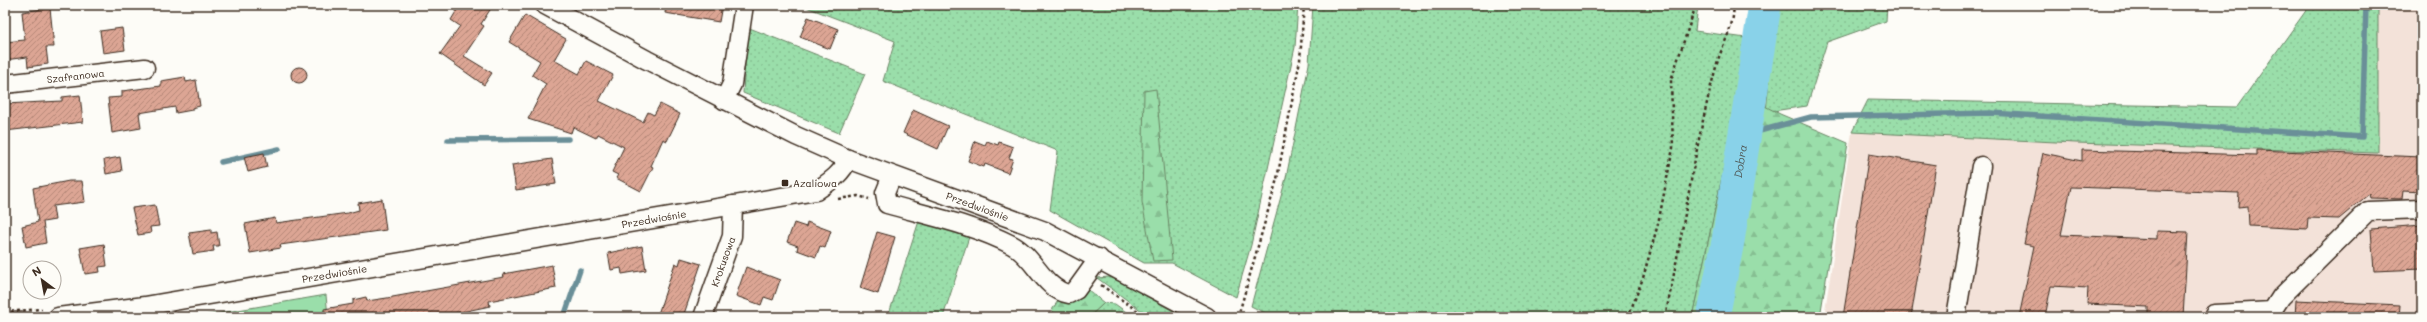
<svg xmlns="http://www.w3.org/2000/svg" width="2427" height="322" font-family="Mali,sans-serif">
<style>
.built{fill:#f3e2d9}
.grass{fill:url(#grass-dots);stroke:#6a8464}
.forest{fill:url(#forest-firs);stroke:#6a8464}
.pitch{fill:#9adeaa;stroke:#6a8464}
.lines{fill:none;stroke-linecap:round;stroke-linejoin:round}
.stream{stroke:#6a8f98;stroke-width:5.5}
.river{stroke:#89d2e9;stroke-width:33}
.building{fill:url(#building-hatch);stroke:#3b2a1e}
.minor-casing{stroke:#3b2a1e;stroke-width:21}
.path{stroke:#3b2a1e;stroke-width:2.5;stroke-dasharray:3 3;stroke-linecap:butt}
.minor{stroke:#fdfcf7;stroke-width:18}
.poi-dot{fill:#3b2a1e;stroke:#fdfcf7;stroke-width:1.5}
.labels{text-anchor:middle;stroke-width:4;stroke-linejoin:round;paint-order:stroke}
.street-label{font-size:10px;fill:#3b2a1e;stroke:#fdfcf7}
.poi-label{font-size:10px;fill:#3b2a1e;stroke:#fdfcf7;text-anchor:start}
.water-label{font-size:11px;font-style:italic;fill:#525c5b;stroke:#fdfcf7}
</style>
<defs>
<pattern id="grass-dots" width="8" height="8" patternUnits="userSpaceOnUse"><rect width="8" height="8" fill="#9adeaa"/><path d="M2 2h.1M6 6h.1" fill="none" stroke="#86bf92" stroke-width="1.8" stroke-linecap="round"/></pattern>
<pattern id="forest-firs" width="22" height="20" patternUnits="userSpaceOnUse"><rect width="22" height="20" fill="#9adeaa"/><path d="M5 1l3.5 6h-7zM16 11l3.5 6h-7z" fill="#86bf92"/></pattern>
<pattern id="building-hatch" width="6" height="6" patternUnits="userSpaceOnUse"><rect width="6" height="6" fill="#dca594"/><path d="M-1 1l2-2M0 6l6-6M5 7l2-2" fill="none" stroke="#b48778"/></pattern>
</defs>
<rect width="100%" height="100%" fill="#fdfcf7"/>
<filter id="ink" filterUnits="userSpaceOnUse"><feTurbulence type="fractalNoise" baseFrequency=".025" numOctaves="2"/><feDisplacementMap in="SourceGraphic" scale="8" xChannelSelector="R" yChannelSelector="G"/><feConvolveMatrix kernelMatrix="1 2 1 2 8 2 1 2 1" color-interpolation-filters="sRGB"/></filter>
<g filter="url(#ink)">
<path class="built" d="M2376,5H2422V317H1824L1852,132L2370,153Z"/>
<path class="grass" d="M801,5H1298L1295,47L1251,245L1236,297L1172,263H1144L1050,210L1058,151L883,81L895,41Z
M1313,5H1698L1695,31L1746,38L1740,93L1692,317H1273L1251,306L1286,178L1309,64Z
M1776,5H1887L1886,21L1827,42L1807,106L1766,112Z
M2310,5H2378V153L2076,143L1852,132L1868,100L2237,107Z
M747,27L865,74L839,133L743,93Z
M919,221L969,237L943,317H888Z
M1109,277L1117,280L1184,317H1150L1097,278Z
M1104,303L1115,304L1133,317H1089Z"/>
<path class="forest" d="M1156,89L1172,260L1153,261L1142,202L1144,91Z
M1740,93L1780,114L1848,143L1820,317H1718L1722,293L1706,291L1701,317H1692Z
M1087,289L1104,303L1089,317H1058L1052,310L1061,296Z"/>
<path class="pitch" d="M326,295L328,317H197Z"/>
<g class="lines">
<path class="stream" d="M1745,135L1811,117L1991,113L2362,137L2366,5
M448,140L568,139
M221,162L279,149
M564,317L580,270"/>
<path class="river" id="s1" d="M1713,317L1728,241L1765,5"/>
</g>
<path class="building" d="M460,5H493L481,24L484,26L464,56L492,73L484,85L440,54L460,26L451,20Z
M666,5H722L719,22L665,13Z
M50,8L54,47H46L48,64L28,67L27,57L5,60V42L25,40L22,12Z
M525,15L566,39L554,60L579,74L586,61L613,75L599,101L643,122L648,112L654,115L660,104L680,114L667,141L663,139L651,166L653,167L641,191L616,178L618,175L612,172L624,147L598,134L596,138L573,127L571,133L528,119L546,84L532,75L540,61L509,42Z
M808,17L838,29L830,49L800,37Z
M122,28L125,50L103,53L100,31Z
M291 75a8 8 0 1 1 16 0a8 8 0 1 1-16 0Z
M185,77L186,82L196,80L200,106L192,108V110L176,113L175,107L139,113L141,128L112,133L108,98L122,97V91L161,86V81Z
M80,95L83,122L5,131V104L62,101V97Z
M913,110L948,126L938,149L903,133Z
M975,141L985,145L987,141L998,145L999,142L1013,147L1009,158L1013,159L1008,173L985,164L984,167L968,161Z
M2082,150L2257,155V150L2422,157V192L2403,191L2402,199L2370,198L2369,194L2339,219L2308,218L2307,229L2249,226L2248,206L2238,207L2239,193L2071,187L2061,235L2157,239V231L2188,232L2183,317H2148V307L2087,304L2088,288L2051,286L2045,317H2019L2034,246L2024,244L2043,153L2082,161Z
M264,153L267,167L248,172L244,157Z
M1869,154L1936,165L1911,317H1843Z
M120,157L122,171L106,174L104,160Z
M552,159L556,184L516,190L512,165Z
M69,181H82L85,202L53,206L55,220L43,222L46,243L26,247L22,226L38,222L33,188Z
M382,199L386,230L280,245L281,248L250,253L245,224L275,218L276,223L348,213L359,210L358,203Z
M155,205L159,226L150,227L151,233L138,235L132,208Z
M807,222L831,231L825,248L820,246L816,257L797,250L798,246L787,242L794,223L806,227Z
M2422,225V269L2374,271L2371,229Z
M211,230V233L217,232L219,246H213L214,251L193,254L189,233Z
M877,232L895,237L878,294L860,288Z
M104,244L107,266L99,267L100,272L85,274L80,248Z
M642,246L646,270L622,274L621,268L611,270L608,253Z
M681,258L701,264L683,317H657L675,263L679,265Z
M552,265L556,288L489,301L490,306L438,317H324V309L353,304V300L366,297L367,301L387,298L504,277L503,274Z
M746,267L780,280L773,300L764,297L761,305L736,296Z
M2296,300L2400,305L2399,317H2295Z"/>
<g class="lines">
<g class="minor-casing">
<g id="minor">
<path id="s2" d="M545,5L647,60L796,136L848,159L1045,231L1207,317"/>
<path id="s3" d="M5,84L145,68"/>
<path d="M724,100L732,84L744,5"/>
<path d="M892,176L885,193L887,204C929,216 974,225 1012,245C1035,257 1043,289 1069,294L1076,290L1099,258"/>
<path d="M2214,314L2272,311L2281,297L2368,211L2422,209"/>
<path id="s4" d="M58,317L145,306L816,191C829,182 842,174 848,159"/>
<path id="s5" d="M703,317L732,236L733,205"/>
<path d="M1956,317L1981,166"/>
</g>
</g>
<path class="path" d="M838,199L858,196L869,199
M1101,285L1146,317
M5,312L42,309
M1238,317L1277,179L1300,60L1304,5
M1628,317L1643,278L1658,224L1673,148L1671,80L1696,5
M1665,317C1684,232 1694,144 1718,60C1723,44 1736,22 1733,5"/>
<use href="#minor" class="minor"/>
</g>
</g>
<rect class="poi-dot" x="781" y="179" width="8" height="8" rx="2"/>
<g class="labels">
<g class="street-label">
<text dy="4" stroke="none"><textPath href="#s3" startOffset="71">Szafranowa</textPath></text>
<text dy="4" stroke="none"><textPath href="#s2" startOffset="478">Przedwiośnie</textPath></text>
<text dy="4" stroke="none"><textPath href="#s4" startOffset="604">Przedwiośnie</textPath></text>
<text dy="4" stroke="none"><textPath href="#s5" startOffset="59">Krokusowa</textPath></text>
<text dy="4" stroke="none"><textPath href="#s4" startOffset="280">Przedwiośnie</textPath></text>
</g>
<g class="poi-label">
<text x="793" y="187">Azaliowa</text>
</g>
<g class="water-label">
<text dy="4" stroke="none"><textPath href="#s1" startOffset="158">Dobra</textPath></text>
</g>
</g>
<rect width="2427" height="322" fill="none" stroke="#fdfcf7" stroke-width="20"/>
<rect x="10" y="10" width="2407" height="302" fill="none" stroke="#3b2a1e" stroke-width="1.5" filter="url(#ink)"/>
<g transform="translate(42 280) rotate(328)"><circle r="19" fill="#fdfcf7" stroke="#afa8a0"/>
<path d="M0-3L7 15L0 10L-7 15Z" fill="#3b2a1e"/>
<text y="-6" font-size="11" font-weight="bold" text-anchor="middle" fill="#3b2a1e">N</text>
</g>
</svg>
